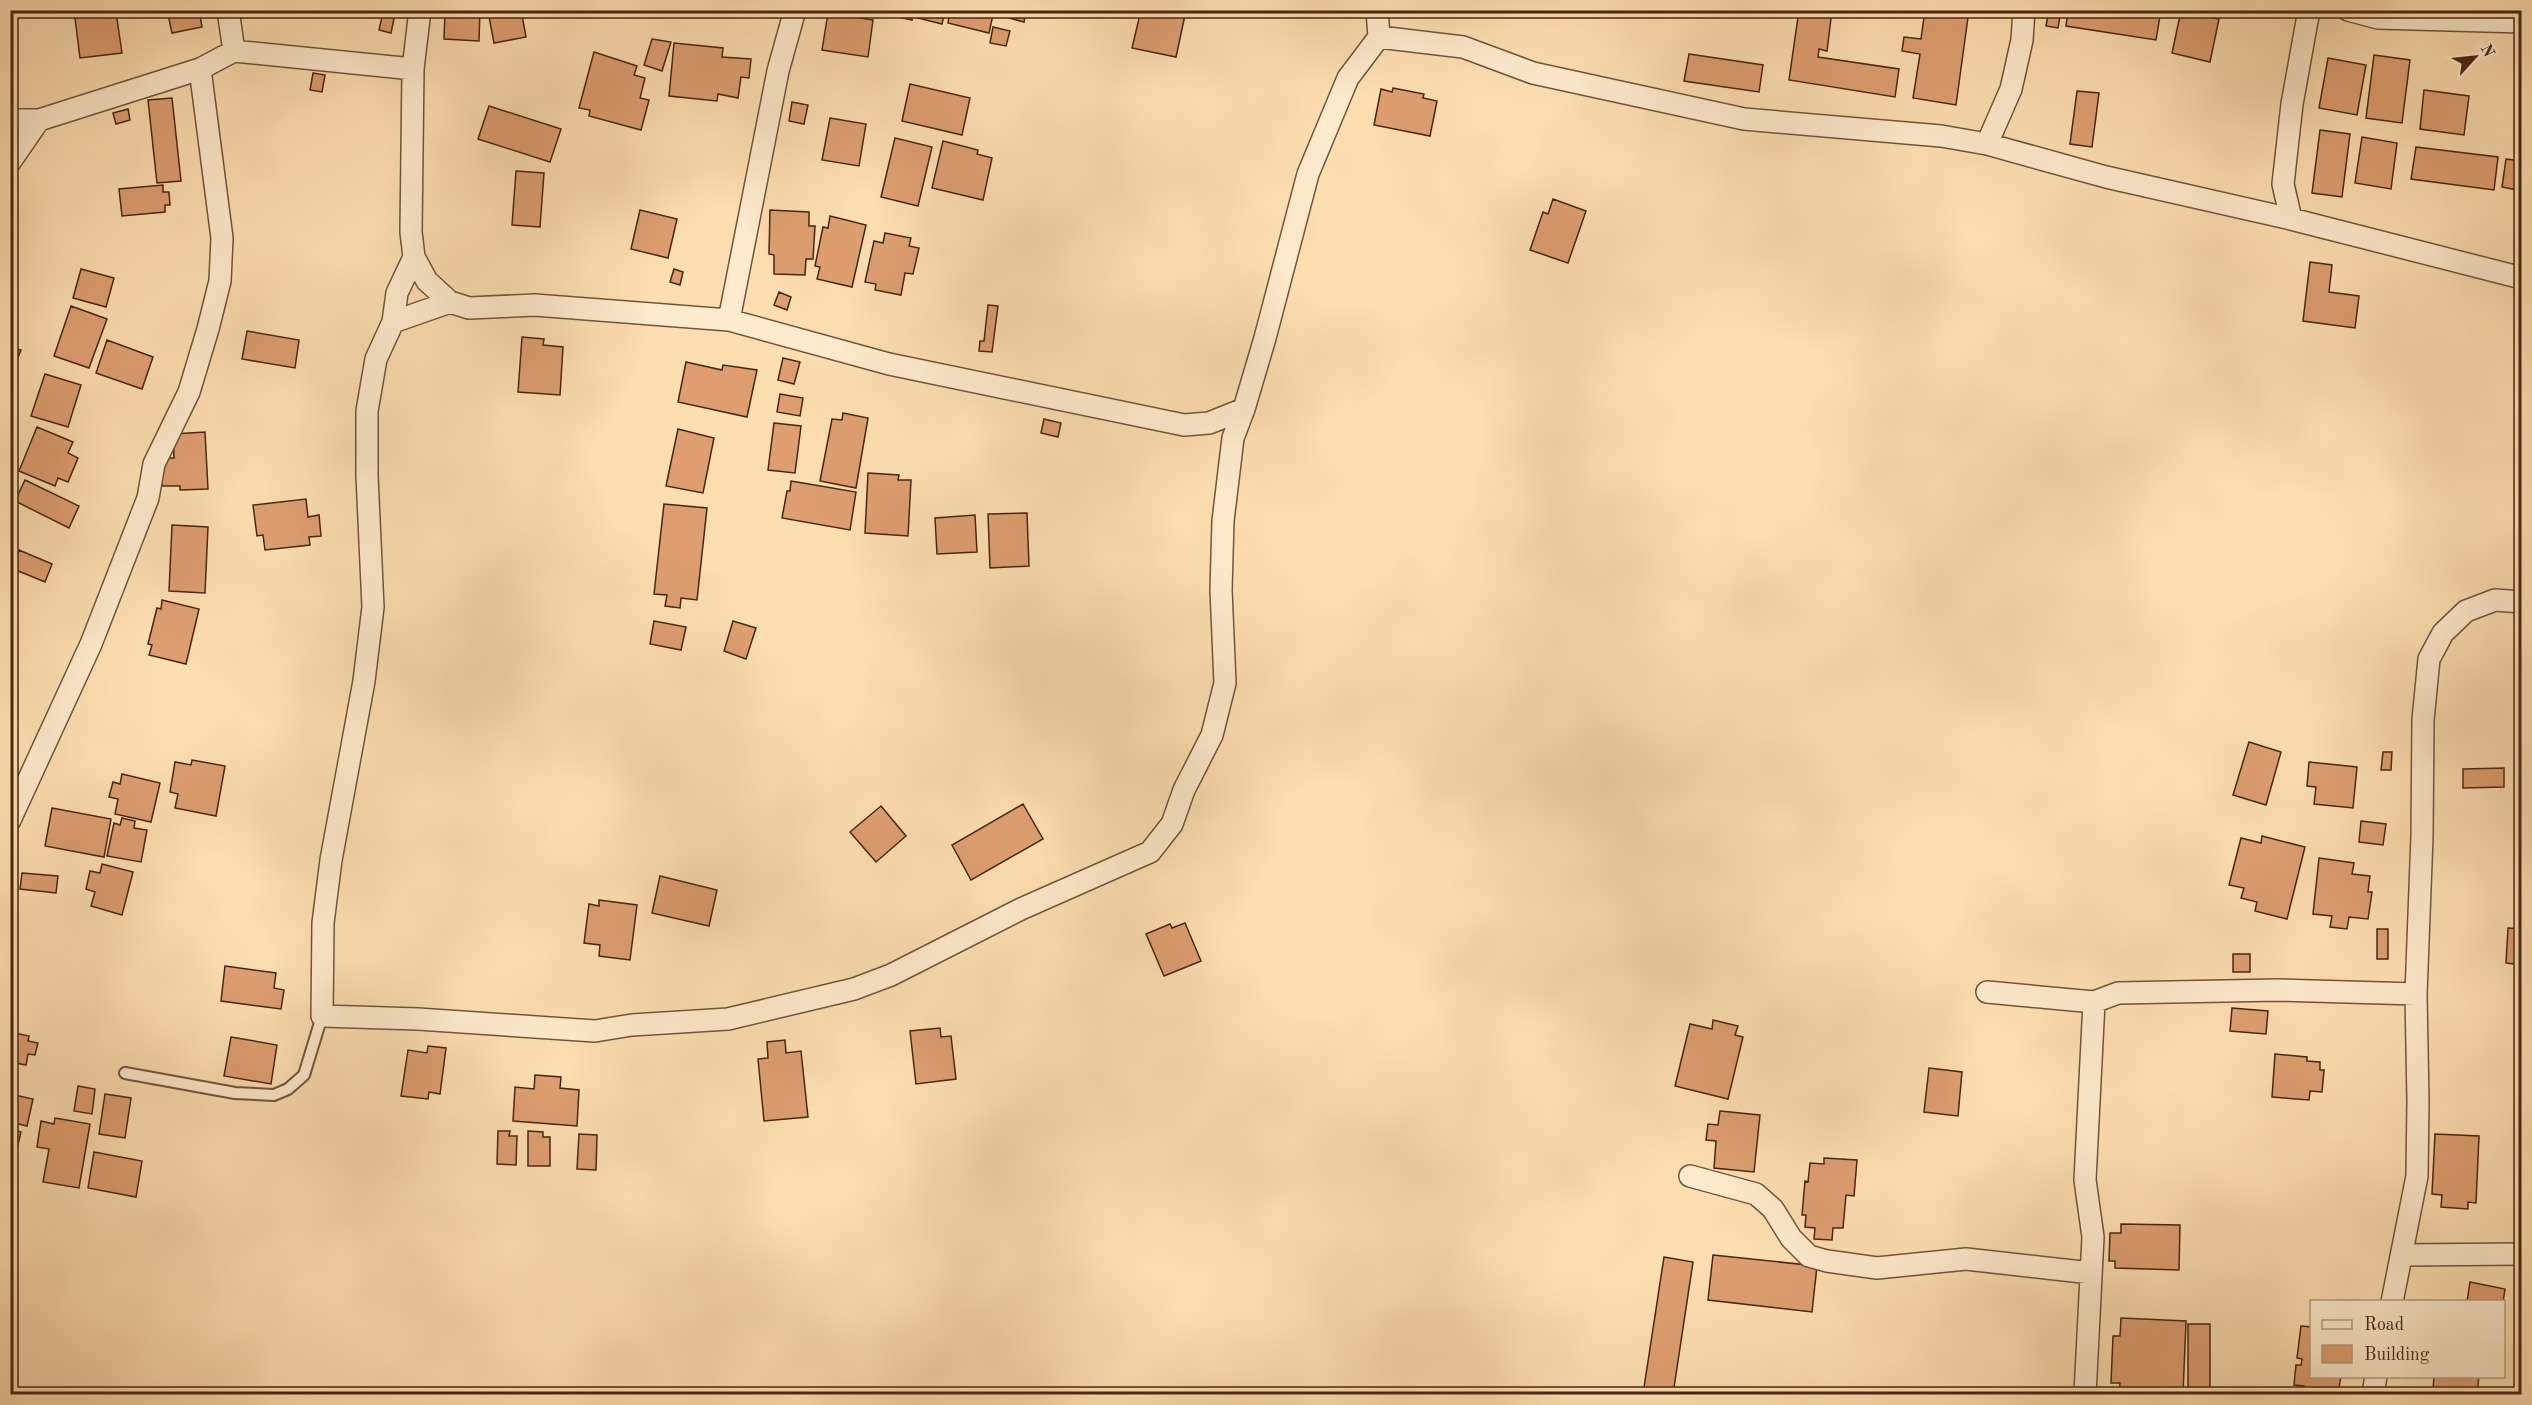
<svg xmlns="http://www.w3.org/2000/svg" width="2532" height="1405" font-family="'Old Standard TT',serif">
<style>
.building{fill:#de9e70;stroke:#472611;stroke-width:1.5}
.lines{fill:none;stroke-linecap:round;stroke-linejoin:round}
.lane-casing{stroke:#745439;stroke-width:14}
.street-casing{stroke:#745439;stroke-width:24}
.lane{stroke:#feeacc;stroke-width:10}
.street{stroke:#feeacc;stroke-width:21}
</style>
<rect width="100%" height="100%" fill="#fddeb1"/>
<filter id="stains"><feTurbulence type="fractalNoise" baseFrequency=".00333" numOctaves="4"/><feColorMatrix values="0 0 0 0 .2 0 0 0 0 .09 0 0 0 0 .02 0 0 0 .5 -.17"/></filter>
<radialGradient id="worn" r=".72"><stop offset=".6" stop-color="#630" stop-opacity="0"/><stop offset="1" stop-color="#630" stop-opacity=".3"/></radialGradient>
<path class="building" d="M167,10H199L202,27L172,33Z
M339,10H353V17H339Z
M445,10H480L479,41L444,39Z
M521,10L526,37L494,43L488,11Z
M899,10H913L912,20L898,17Z
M916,10H945L942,24L914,17Z
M950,10H994L989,33L948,23Z
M1011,10H1026L1024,22L1009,18Z
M1141,10H1165L1185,15L1176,57L1132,48Z
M1799,10H1832L1827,51L1819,49L1818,57L1899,69L1895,97L1789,80Z
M1925,10H1969L1956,105L1913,98L1920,54L1902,51L1904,37L1921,39Z
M2049,10H2061L2058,28L2046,26Z
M2068,10H2161L2156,40L2066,26Z
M2181,11L2219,19L2210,62L2172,53Z
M116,12L122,53L80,58L75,18Z
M383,12L395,14L391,33L379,30Z
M828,13L873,20L868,57L822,50Z
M993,27L1010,31L1006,46L990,43Z
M652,39L671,42L662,71L644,65Z
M674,43L723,48L722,57L751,59L749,78L741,77L738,98L718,94L717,101L669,96Z
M594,52L637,66L634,75L645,78L640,98L649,100L641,130L589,116L590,110L579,108Z
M1689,54L1763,65L1759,92L1684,81Z
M2374,55L2410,60L2402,123L2366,118Z
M2328,58L2366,65L2357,115L2319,108Z
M313,73L325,75L322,92L310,90Z
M910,84L970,98L962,135L902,121Z
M1393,88L1424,94L1423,98L1437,101L1430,136L1374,125L1381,89L1392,92Z
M2424,90L2469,96L2464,135L2420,129Z
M2077,91L2099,93L2092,147L2070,144Z
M172,98L181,181L157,183L148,100Z
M792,102L808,105L804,124L789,121Z
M489,106L561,129L550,162L478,139Z
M128,109L130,120L116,124L113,113Z
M830,118L866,124L859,166L822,160Z
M2320,130L2350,134L2342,197L2312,193Z
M2362,137L2397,143L2391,189L2355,183Z
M895,138L932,147L918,206L881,197Z
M943,141L978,150L977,154L992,158L983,200L932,188Z
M2416,147L2498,157L2494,190L2411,179Z
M2506,159L2522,161V191L2502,187Z
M516,171L544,173L540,227L512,225Z
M163,185V192H169L170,205H165V212L122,216L119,189Z
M1553,199L1586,211L1568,263L1530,250L1543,212L1548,214Z
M640,210L677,219L668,258L631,249Z
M770,210L809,212V226H815L813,259H806L805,275L774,274V255L769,254Z
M830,216L866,225L852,287L817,279L820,267L815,266L823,227L828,228Z
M885,233L911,238L909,246L919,248L913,274L905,273L901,295L875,290L876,284L865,282L874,241L883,243Z
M2310,262L2332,265L2329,292L2359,296L2355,328L2303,321Z
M81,269L114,278L106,307L73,298Z
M674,269L683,272L680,285L670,282Z
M779,292L791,297L787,310L774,305Z
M988,305L998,306L992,352L979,351L980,341H984Z
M71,306L107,319L89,368L54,356Z
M247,331L299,340L295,368L242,359Z
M522,337L544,339L543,345L563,347L560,395L518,392Z
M107,340L153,357L142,389L96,373Z
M10,347L21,350L10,378Z
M783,358L800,362L794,384L778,380Z
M686,362L722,370L723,365L757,370L747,417L678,402Z
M45,374L81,385L68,427L31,416Z
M780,394L803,398L800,416L777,412Z
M843,413L868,418L856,488L820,481L832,419L842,420Z
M1044,419L1061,423L1058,437L1041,433Z
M774,423L801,426L795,473L768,470Z
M37,427L73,442L68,453L78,458L68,482L58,478L55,486L19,471Z
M678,429L714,438L703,493L666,486Z
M205,432L208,489L180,490V486H162L160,458H174L173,434Z
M868,473L899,475L898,480H911L908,536L865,533Z
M25,480L79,506L69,528L15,501Z
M791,481L856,492L850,530L782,518L787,491H790Z
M306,499L308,517L319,515L321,536L309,537L310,545L265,550L263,535L257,536L253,505Z
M664,504L707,508L697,600L681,598L680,608L665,606L667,595L654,594Z
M1027,513L1029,566L990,568L988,514Z
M975,515L977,552L937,554L935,518Z
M172,525L208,527L205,593L169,591Z
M19,550L52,564L45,582L11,568Z
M162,600L199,609L186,664L149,655L152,645L148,644L157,608L161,609Z
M654,621L686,627L681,650L650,644Z
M733,621L756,628L746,659L724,651Z
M2249,742L2281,752L2266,805L2233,795Z
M2383,752H2392L2391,770H2381Z
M192,760L225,766L216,816L175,808L178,794L170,792L175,762L191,765Z
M2309,762L2357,767L2353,808L2314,804L2316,787L2307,786Z
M2504,768V787L2463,788V769Z
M122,774L160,783L151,822L115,814L118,799L109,797L113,782L120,784Z
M1023,804L1043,839L971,880L952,845Z
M881,806L906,836L876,862L850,832Z
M52,808L111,819L104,857L45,846Z
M122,818L135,821L134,828L147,830L141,862L107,856L114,823L120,825Z
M2361,821L2386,824L2383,845L2359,842Z
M2262,836L2305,847L2287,919L2255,911L2257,902L2241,898L2244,888L2229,885L2241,838L2261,843Z
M2319,858L2354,863L2352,874L2370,876L2368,892H2372L2368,919L2349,917L2347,929L2330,927L2332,916L2313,914Z
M102,864L133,872L122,915L91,906L95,892L86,889L90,871L100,873Z
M22,873L58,876L56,893L20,889Z
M660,876L717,890L709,926L652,913Z
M599,900L637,905L630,960L599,956L600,945L584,943L589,904L599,906Z
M1185,923L1201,961L1164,976L1146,934L1170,924L1172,928Z
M2508,928L2522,929V965L2506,963Z
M2377,929H2388V959H2377Z
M2233,954H2250V972H2233Z
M225,966L276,973L274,988L284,990L281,1009L221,1001Z
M10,979L16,980L11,1015H10Z
M2232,1008L2268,1011L2266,1034L2230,1031Z
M1713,1020L1738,1026L1735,1035L1743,1037L1728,1099L1675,1086L1690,1024L1712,1029Z
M940,1028L941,1037L951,1036L956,1079L916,1084L910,1031Z
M10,1032L29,1036L28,1041L38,1043L35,1055L28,1054L26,1065L10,1062Z
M231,1037L277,1045L271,1084L224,1076Z
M785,1040L786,1053L801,1051L808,1117L764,1121L758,1059L768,1058L767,1042Z
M428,1046L446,1048L440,1094L429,1092L428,1099L401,1096L408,1050L427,1053Z
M2275,1054L2307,1057V1061L2320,1062V1070H2324L2322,1092L2310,1091L2309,1100L2272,1097Z
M1929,1068L1962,1072L1958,1116L1924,1112Z
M535,1075L561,1077L560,1088L579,1090L577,1126L513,1121L515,1087L534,1089Z
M78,1086L95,1089L92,1114L74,1111Z
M10,1094L33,1099L27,1126L10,1122Z
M105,1094L131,1098L125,1138L99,1134Z
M1720,1111L1760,1115L1754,1172L1714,1168L1716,1141L1706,1140L1708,1124L1718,1125Z
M55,1118L90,1124L79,1188L43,1182L49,1149L37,1147L41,1121L54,1124Z
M10,1129L21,1132L15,1157L10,1155Z
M498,1131H510L509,1136H517L516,1165L497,1164Z
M528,1131L543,1132V1137H550V1166H528Z
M579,1134L597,1135L596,1170L577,1169Z
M2435,1134L2479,1136L2476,1203L2468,1202V1209L2441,1207L2442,1195L2432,1194Z
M94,1152L142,1161L136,1197L88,1188Z
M1824,1158L1857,1160L1854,1196L1846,1195L1843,1228H1833L1832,1240L1814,1239L1815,1228L1805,1227L1806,1215H1802L1805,1181L1808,1182L1810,1163L1824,1164Z
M2121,1224L2180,1225L2179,1270L2115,1268V1261H2109L2110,1233H2121Z
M1713,1255L1817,1266L1812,1312L1708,1300Z
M1664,1257L1693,1262L1673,1394H1643Z
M2470,1282L2505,1289L2503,1302H2467Z
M2121,1318L2186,1321L2183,1394H2119L2120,1383H2111L2113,1336H2120Z
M2188,1324H2210V1394H2188Z
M2301,1326L2312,1327V1376H2341L2338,1394H2303L2304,1386L2294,1385L2296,1365H2301L2302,1359L2297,1358Z
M2434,1376H2479L2477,1393L2433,1389Z"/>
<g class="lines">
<g class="lane-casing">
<path id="lane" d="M125,1073L235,1093L274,1095L288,1089L304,1075L322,1016"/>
</g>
<g class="street-casing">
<path id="street" d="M228,10L234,51
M1377,10L1379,37
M2348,10L2378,18L2522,22
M413,69L420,10
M10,120H39L200,69L234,51L413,69L411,232L414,257L427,281L450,302L469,308L535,305L729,320L889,364L1184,425L1209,423L1244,409L1265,338L1308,174L1348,78L1379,37L1463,47L1533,73L1744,119L1941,136L1987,144L2011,89L2022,40L2024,10
M1987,144L2106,177L2291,219L2522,278
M10,162L39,120
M2291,219L2283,184L2292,104L2309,10
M450,302L393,322L376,359L367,411V476L373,607L364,681L331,860L323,923L322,1016L418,1019L595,1031L632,1025L728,1019L854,989L891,975L1021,909L1150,852L1172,824L1184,790L1212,735L1225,683L1221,590L1223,521L1233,438L1244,409
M729,320L778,71L795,10
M393,322L397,293L414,257
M10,820L91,644L148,498L154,464L189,392L208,329L220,281L222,238L200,69
M1987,992L2094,1002L2118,993L2278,990L2416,994
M1690,1176L1756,1194L1773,1209L1791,1238L1809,1256L1827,1261L1877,1268L1966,1259L2091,1273
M2402,1255L2522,1254
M2392,1302L2417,1176L2418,1101L2416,994L2422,836L2423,720L2429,659L2443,633L2466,611L2495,600L2522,602
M2085,1394L2093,1237L2085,1180L2094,1002
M2373,1394L2376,1376"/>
</g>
<use href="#lane" class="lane"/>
<use href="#street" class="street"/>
</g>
<rect width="2532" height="1405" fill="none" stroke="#fddeb1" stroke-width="36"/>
<rect x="12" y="12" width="2508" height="1381" fill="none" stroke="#472611" stroke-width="3"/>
<rect x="18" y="18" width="2496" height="1369" fill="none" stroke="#472611" stroke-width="1.5"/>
<rect x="2310" y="1300" width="195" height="78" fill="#feeacc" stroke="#b59c81" stroke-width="1.5"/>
<rect x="2322" y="1320" width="30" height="9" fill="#feeacc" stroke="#b59c81" stroke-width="1.5"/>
<text x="2364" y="1330" font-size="18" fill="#472611">Road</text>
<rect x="2322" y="1345" width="30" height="18" fill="#de9e70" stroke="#b59c81" stroke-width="1.5"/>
<text x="2364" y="1360" font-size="18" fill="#472611">Building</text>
<g transform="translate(2475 57) rotate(63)" stroke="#feeacc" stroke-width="4.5" paint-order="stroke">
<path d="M0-4.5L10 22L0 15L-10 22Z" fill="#472611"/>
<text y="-9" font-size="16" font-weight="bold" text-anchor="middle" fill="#472611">N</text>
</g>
<rect width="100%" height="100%" filter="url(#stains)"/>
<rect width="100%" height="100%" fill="url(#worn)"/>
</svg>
